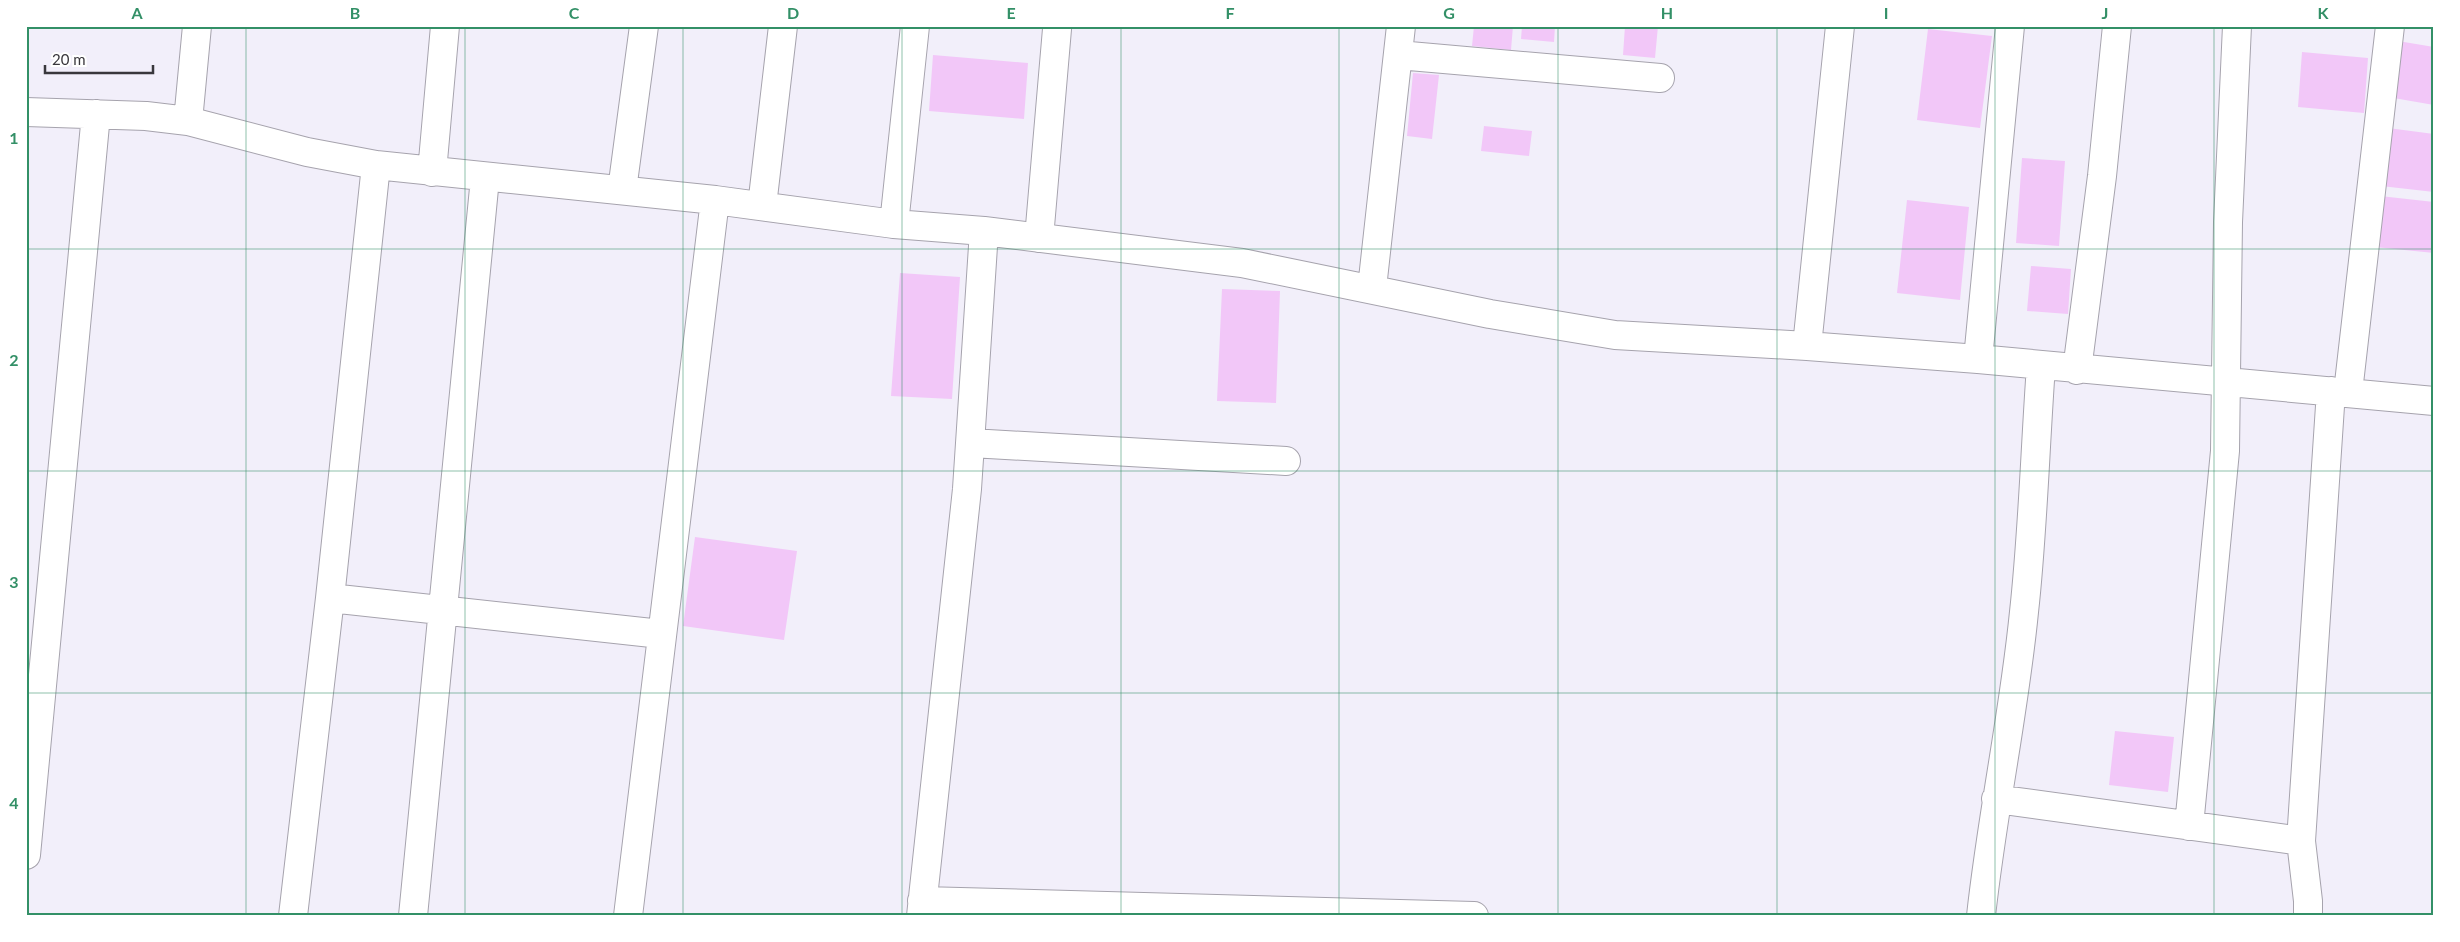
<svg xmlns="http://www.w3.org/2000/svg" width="2460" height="942" font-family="Lato,sans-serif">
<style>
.building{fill:#f2c7f8}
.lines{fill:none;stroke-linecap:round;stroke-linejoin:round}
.street-casing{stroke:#a6a3ad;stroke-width:30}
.street{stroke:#fff;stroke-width:28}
.grid{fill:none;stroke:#339067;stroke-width:1;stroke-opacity:0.55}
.neatline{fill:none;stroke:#339067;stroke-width:2}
.grid-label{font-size:16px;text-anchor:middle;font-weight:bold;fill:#339067}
</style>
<rect width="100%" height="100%" fill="#f2effa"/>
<path class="building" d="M1474,26H1513L1511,50L1472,46Z
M1522,26H1555L1554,42L1521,39Z
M1625,26H1658L1655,58L1623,55Z
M1928,29L1992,36L1980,128L1917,120Z
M2392,40L2434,47V105L2382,96Z
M2302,52L2368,58L2364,113L2298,107Z
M933,55L1028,63L1024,119L929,111Z
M1413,73L1439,75L1432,139L1407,136Z
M1484,126L1532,131L1529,156L1481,151Z
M2388,128L2434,134V192L2381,186Z
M2022,158L2065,161L2059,246L2016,243Z
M2380,196L2434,202V253L2375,247Z
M1907,200L1969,207L1960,300L1897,293Z
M2031,266L2071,269L2068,314L2027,311Z
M900,273L960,277L952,399L891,396Z
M1222,289L1280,291L1276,403L1217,401Z
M695,537L797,551L784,640L683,626Z
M2115,731L2174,737L2168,792L2109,785Z"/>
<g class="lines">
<g class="street-casing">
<path id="street" d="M1398,55L1660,78
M26,112L146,116L188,121L307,152L376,165L715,200L894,224L984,231L1242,263L1490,314L1615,335L1807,346L1978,359L2434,401
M188,121L197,26
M432,172L445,26
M622,190L644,26
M762,206L783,26
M894,224L915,26
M1039,238L1057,29
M1372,288L1401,26
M1807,346L1840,26
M1978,359L2010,26
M2077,370L2102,176L2117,26
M2348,392L2390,26
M971,443L1286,461
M330,598L661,634
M1996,799L2301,841
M2189,826L2225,451L2228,222L2237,26
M26,855L96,114
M922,901L1474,916
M293,916L330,598L376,165
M413,916L485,178
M628,916L715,200
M921,916L967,489L984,231
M1981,916C1992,814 2014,714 2024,612C2033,531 2035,448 2041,366
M2308,916V901L2301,841L2331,391"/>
</g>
<use href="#street" class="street"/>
</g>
<path class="grid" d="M246,26V916M465,26V916M683,26V916M902,26V916M1121,26V916M1339,26V916M1558,26V916M1777,26V916M1995,26V916M2214,26V916M26,249H2434M26,471H2434M26,693H2434"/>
<rect width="2460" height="942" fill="none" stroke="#ffffff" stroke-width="55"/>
<path d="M45 65v8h108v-8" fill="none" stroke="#39373c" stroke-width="2.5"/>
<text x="52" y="65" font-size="15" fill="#39373c" stroke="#ffffff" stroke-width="4" paint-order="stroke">20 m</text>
<rect x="28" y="28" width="2404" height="886" class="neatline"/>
<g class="grid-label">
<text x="137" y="19">A</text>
<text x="355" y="19">B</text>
<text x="574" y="19">C</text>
<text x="793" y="19">D</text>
<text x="1011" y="19">E</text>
<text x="1230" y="19">F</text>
<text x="1449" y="19">G</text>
<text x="1667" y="19">H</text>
<text x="1886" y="19">I</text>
<text x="2105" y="19">J</text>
<text x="2323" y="19">K</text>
<text x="14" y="144">1</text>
<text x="14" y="366">2</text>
<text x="14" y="588">3</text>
<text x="14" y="809">4</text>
</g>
</svg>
